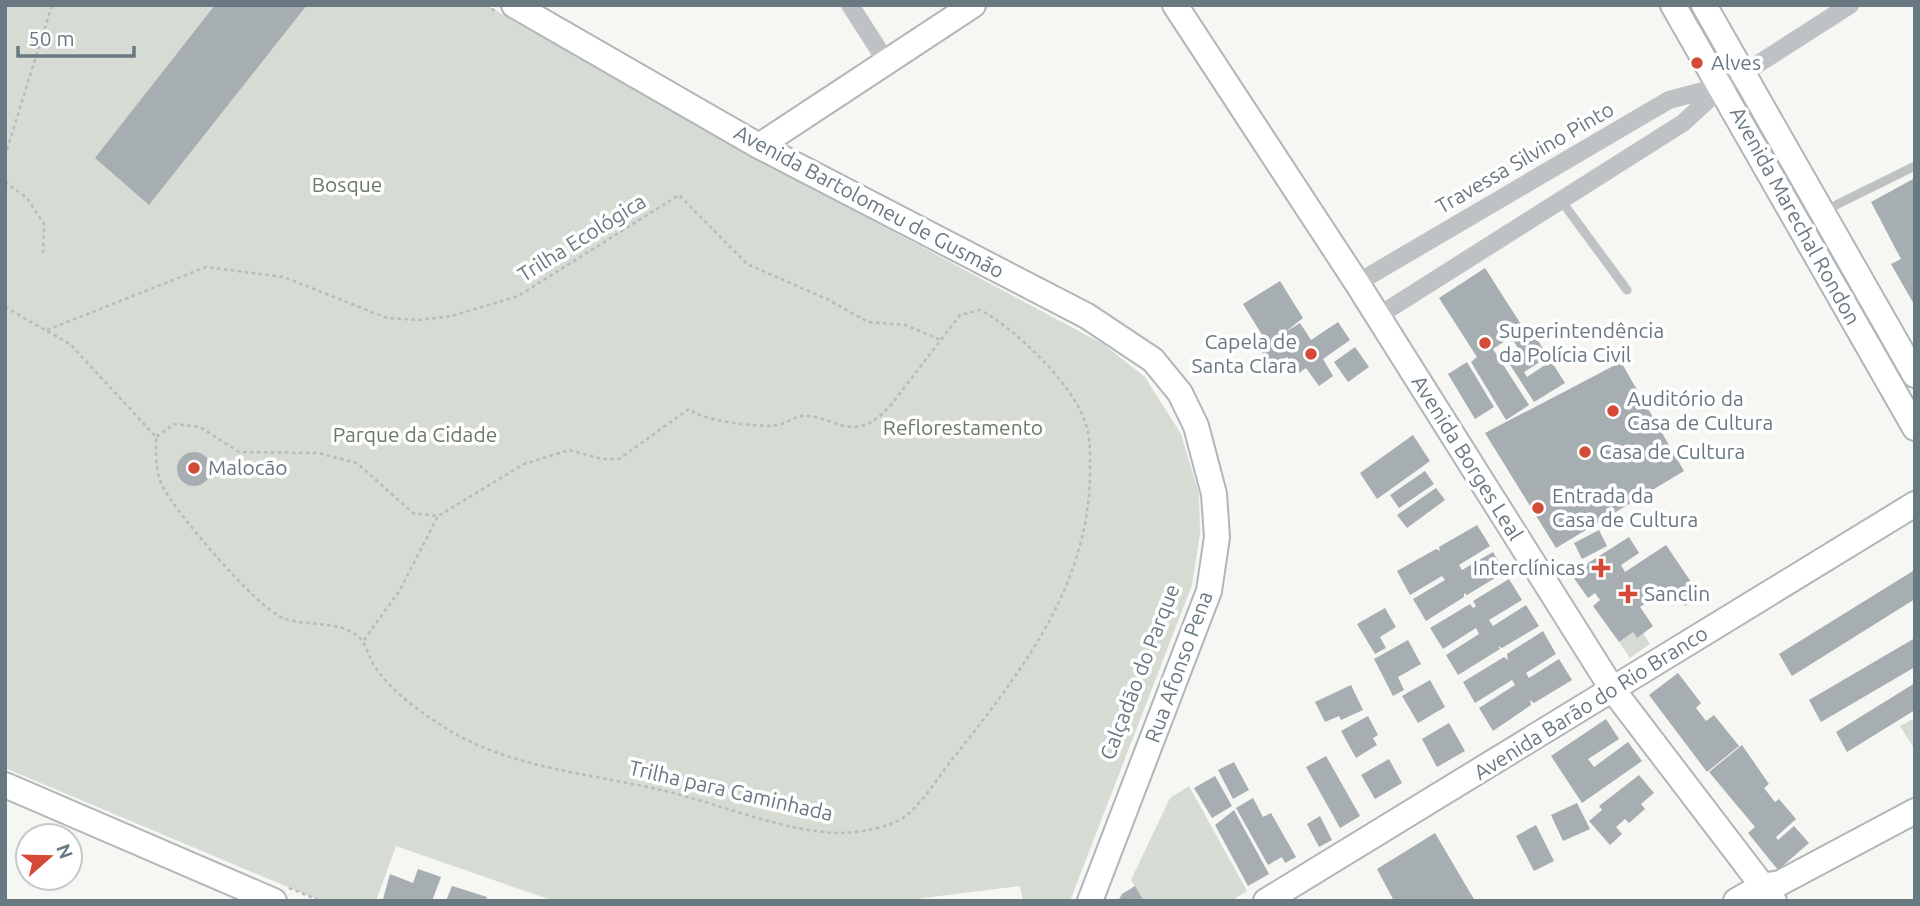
<svg xmlns="http://www.w3.org/2000/svg" width="1920" height="906" font-family="Ubuntu,sans-serif">
<style>
.green{fill:#d6dbd3}
.building{fill:#a6aeb2}
.lines{fill:none;stroke-linecap:round;stroke-linejoin:round}
.secondary-casing{stroke:#b0b6ba;stroke-width:28}
.path{stroke:#b8bbbd;stroke-width:2.5;stroke-dasharray:3.5 3.5;stroke-linecap:butt}
.lane{stroke:#bec2c5;stroke-width:9}
.street{stroke:#bec2c5;stroke-width:18}
.secondary{stroke:#fff;stroke-width:24}
.poi-dot{fill:#d44a36;stroke:#fff;stroke-width:2.5}
.labels{text-anchor:middle;stroke-width:7;stroke-linejoin:round;paint-order:stroke}
.poi-label{font-size:21px;fill:#687982;stroke:#fff;text-anchor:start}
.street-label{font-size:21px;fill:#687982;stroke:#fff}
.park-label{font-size:21px;fill:#6c7966;stroke:#fff}
</style>
<rect width="100%" height="100%" fill="#f6f6f3"/>
<path class="green" d="M5,5H486L752,156L1103,344L1145,377L1181,434L1199,494L1200,533L1192,585L1070,901H1023L1020,886L899,901H554L396,846L376,901H321L5,768Z
M1633,632L1643,633L1650,644L1630,658L1619,642Z
M1915,718V750L1900,726Z
M1189,786L1247,891L1231,901H1144L1131,880L1170,798Z"/>
<path class="building" d="M215,5H307L149,205L95,158Z
M1915,178V306L1891,264L1901,259L1871,202Z
M1485,268L1524,329L1516,334L1523,345L1536,337L1548,357L1524,372L1527,377L1551,361L1565,383L1534,402L1505,357L1518,348L1511,337L1493,349L1529,405L1506,420L1471,362L1477,357L1439,298Z
M1280,281L1303,318L1284,333L1300,323L1311,340L1338,322L1350,340L1323,359L1333,376L1319,386L1306,368L1299,373L1287,357L1271,368L1259,348L1267,343L1243,304Z
M1355,347L1369,367L1348,382L1334,362Z
M1467,362L1494,407L1475,419L1448,374Z
M1621,362L1684,471L1556,548L1485,433Z
M1413,435L1430,461L1377,499L1360,473Z
M177 469a17 17 0 1 1 34 0a17 17 0 1 1-34 0Z
M1425,471L1434,484L1399,508L1390,495Z
M1436,488L1445,500L1407,528L1397,515Z
M1477,525L1490,546L1459,565L1462,570L1493,552L1505,572L1467,595L1464,593V597L1426,621L1413,599L1445,580L1442,576L1410,595L1397,571L1436,549L1440,551L1439,547Z
M1599,530L1607,546L1582,559L1574,543Z
M1629,537L1639,553L1621,565L1625,572L1666,545L1700,595L1685,606L1672,586L1640,607L1653,626L1637,638L1633,632L1619,642L1593,606L1600,600L1595,593L1588,598L1571,574Z
M1913,571L1915,599L1792,676L1779,654Z
M1509,579L1522,600L1489,620L1493,626L1526,605L1539,626L1502,648L1498,646L1500,649L1458,675L1446,655L1479,634L1476,628L1443,649L1430,628L1470,604L1473,608L1476,606L1473,601Z
M1385,608L1396,627L1380,637L1386,648L1375,654L1357,624Z
M1543,631L1556,654L1526,673L1529,678L1559,659L1572,680L1534,703L1530,700L1531,705L1493,731L1479,708L1515,685L1512,680L1475,703L1463,682L1504,657L1508,660L1507,654Z
M1915,638V667L1821,722L1809,700Z
M1408,640L1421,664L1398,677L1404,690L1393,696L1374,659Z
M1678,673L1701,703L1696,708L1706,721L1714,715L1739,746L1707,772L1649,695Z
M1430,680L1445,707L1418,723L1402,696Z
M1915,683V710L1847,752L1836,732Z
M1351,685L1363,710L1341,720L1339,716L1325,722L1315,702Z
M1368,716L1378,735L1373,738L1377,745L1356,758L1341,731Z
M1606,719L1619,739L1588,759L1594,767L1628,742L1642,761L1582,803L1551,756Z
M1449,723L1465,751L1437,767L1422,739Z
M1742,745L1769,784L1764,788L1775,802L1779,799L1796,819L1776,837L1778,840L1794,826L1809,843L1778,870L1748,833L1755,827L1709,772Z
M1326,756L1360,816L1340,828L1306,767Z
M1389,759L1402,783L1375,799L1361,775Z
M1234,762L1249,790L1233,799L1218,770Z
M1639,775L1654,793L1641,804L1645,809L1629,823L1625,819L1616,827L1622,834L1610,845L1589,821L1602,810L1599,806Z
M1215,776L1232,806L1212,818L1194,788Z
M1253,798L1263,817L1271,813L1296,857L1285,863L1282,857L1268,865L1236,808Z
M1577,803L1590,829L1563,841L1551,815Z
M1234,810L1269,874L1248,886L1215,825Z
M1320,816L1332,840L1319,847L1307,824Z
M1536,825L1554,861L1534,871L1516,836Z
M1435,833L1475,901H1394L1377,869Z
M418,869L441,877L432,901L383,899L390,874L413,883Z
M452,886L487,897L486,901H446Z
M1135,886L1144,901H1118L1122,894Z"/>
<g class="lines">
<g class="secondary-casing">
<path id="secondary" d="M514,5L759,146L1087,316L1153,360L1180,393L1196,426L1214,494L1217,537L1209,591L1090,901
M1175,5L1357,283L1613,690L1774,901
M1673,5L1915,428
M1704,5L1915,375
M759,146L973,5
M5,785L274,901
M1266,901L1915,504
M1736,901L1762,886L1780,883L1915,811"/>
</g>
<path class="path" d="M486,5L495,11
M5,156L52,5
M5,182L27,198L44,224L43,253
M5,307L70,344L156,437C156,454 155,474 164,489C179,516 256,607 283,618C303,626 329,621 350,631C367,639 366,653 375,667C392,692 419,711 444,727C509,769 596,774 670,792C721,805 790,833 841,833C861,832 891,828 907,815C926,799 939,775 955,756C1021,672 1090,584 1090,472C1090,454 1091,436 1084,419C1071,383 1014,327 980,310L960,315L891,405C882,414 874,423 861,426C840,430 827,417 808,416C796,414 789,423 778,425C759,428 702,421 689,409L619,459H602L569,450L524,464L438,516L413,513L357,463L318,453L239,452L200,427L174,424L156,437
M47,330L206,267L284,277L387,318L419,320L452,316L518,296L679,195L747,264L829,300L868,322L905,325L941,340
M364,640L400,590L438,516
M289,888L321,901"/>
<path class="lane" d="M1560,199L1627,290
M1836,205L1915,166"/>
<path class="street" d="M850,5L886,61
M1357,283L1669,100L1718,87
M1378,316L1683,123L1722,87L1850,5"/>
<use href="#secondary" class="secondary"/>
</g>
<g class="poi-dot">
<circle cx="1697" cy="63" r="7"/>
<circle cx="1485" cy="343" r="7"/>
<circle cx="1311" cy="354" r="7"/>
<circle cx="1613" cy="411" r="7"/>
<circle cx="1585" cy="452" r="7"/>
<circle cx="194" cy="468" r="7"/>
<circle cx="1538" cy="508" r="7"/>
<path d="M1597.5 557.5h7v7h7v7h-7v7h-7v-7h-7v-7h7z"/>
<path d="M1624.5 583.5h7v7h7v7h-7v7h-7v-7h-7v-7h7z"/>
</g>
<g class="labels">
<g class="poi-label">
<text x="1711" y="70">Alves</text>
<text x="1499" y="338">Superintendência<tspan x="1499" dy="24">da Polícia Civil</tspan></text>
<text x="1297" y="349" text-anchor="end">Capela de<tspan x="1297" dy="24">Santa Clara</tspan></text>
<text x="1627" y="406">Auditório da<tspan x="1627" dy="24">Casa de Cultura</tspan></text>
<text x="1599" y="459">Casa de Cultura</text>
<text x="208" y="475">Malocão</text>
<text x="1552" y="503">Entrada da<tspan x="1552" dy="24">Casa de Cultura</tspan></text>
<text x="1585" y="575" text-anchor="end">Interclínicas</text>
<text x="1644" y="601">Sanclin</text>
</g>
<g class="street-label">
<text transform="translate(1525 158) rotate(-30)" y="7">Travessa Silvino Pinto</text>
<text transform="translate(869 202) rotate(28)" y="7">Avenida Bartolomeu de Gusmão</text>
<text transform="translate(1795 216) rotate(61)" y="7">Avenida Marechal Rondon</text>
<text transform="translate(582 238) rotate(-32)" y="7">Trilha Ecológica</text>
<text transform="translate(1467 458) rotate(58)" y="7">Avenida Borges Leal</text>
<text transform="translate(1179 667) rotate(-70)" y="7">Rua Afonso Pena</text>
<text transform="translate(1140 672) rotate(-69)" y="7">Calçadão do Parque</text>
<text transform="translate(1591 703) rotate(-32)" y="7">Avenida Barão do Rio Branco</text>
<text transform="translate(731 791) rotate(13)" y="7">Trilha para Caminhada</text>
</g>
<g class="park-label">
<text x="347" y="192">Bosque</text>
<text x="963" y="435">Reflorestamento</text>
<text x="415" y="442">Parque da Cidade</text>
</g>
</g>
<rect width="1920" height="906" fill="none" stroke="#687982" stroke-width="14"/>
<g transform="translate(49 857) rotate(70)"><circle r="33" fill="#ffffff" stroke="#c3c9cd" stroke-width="2"/>
<path d="M0-5L12 26L0 18L-12 26Z" fill="#d44a36"/>
<text y="-10" font-size="19" font-weight="bold" text-anchor="middle" fill="#687982">N</text>
</g>
<path d="M18 46v10h116v-10" fill="none" stroke="#687982" stroke-width="3.5"/>
<text x="28" y="46" font-size="21" fill="#687982" stroke="#ffffff" stroke-width="5" paint-order="stroke">50 m</text>
</svg>
